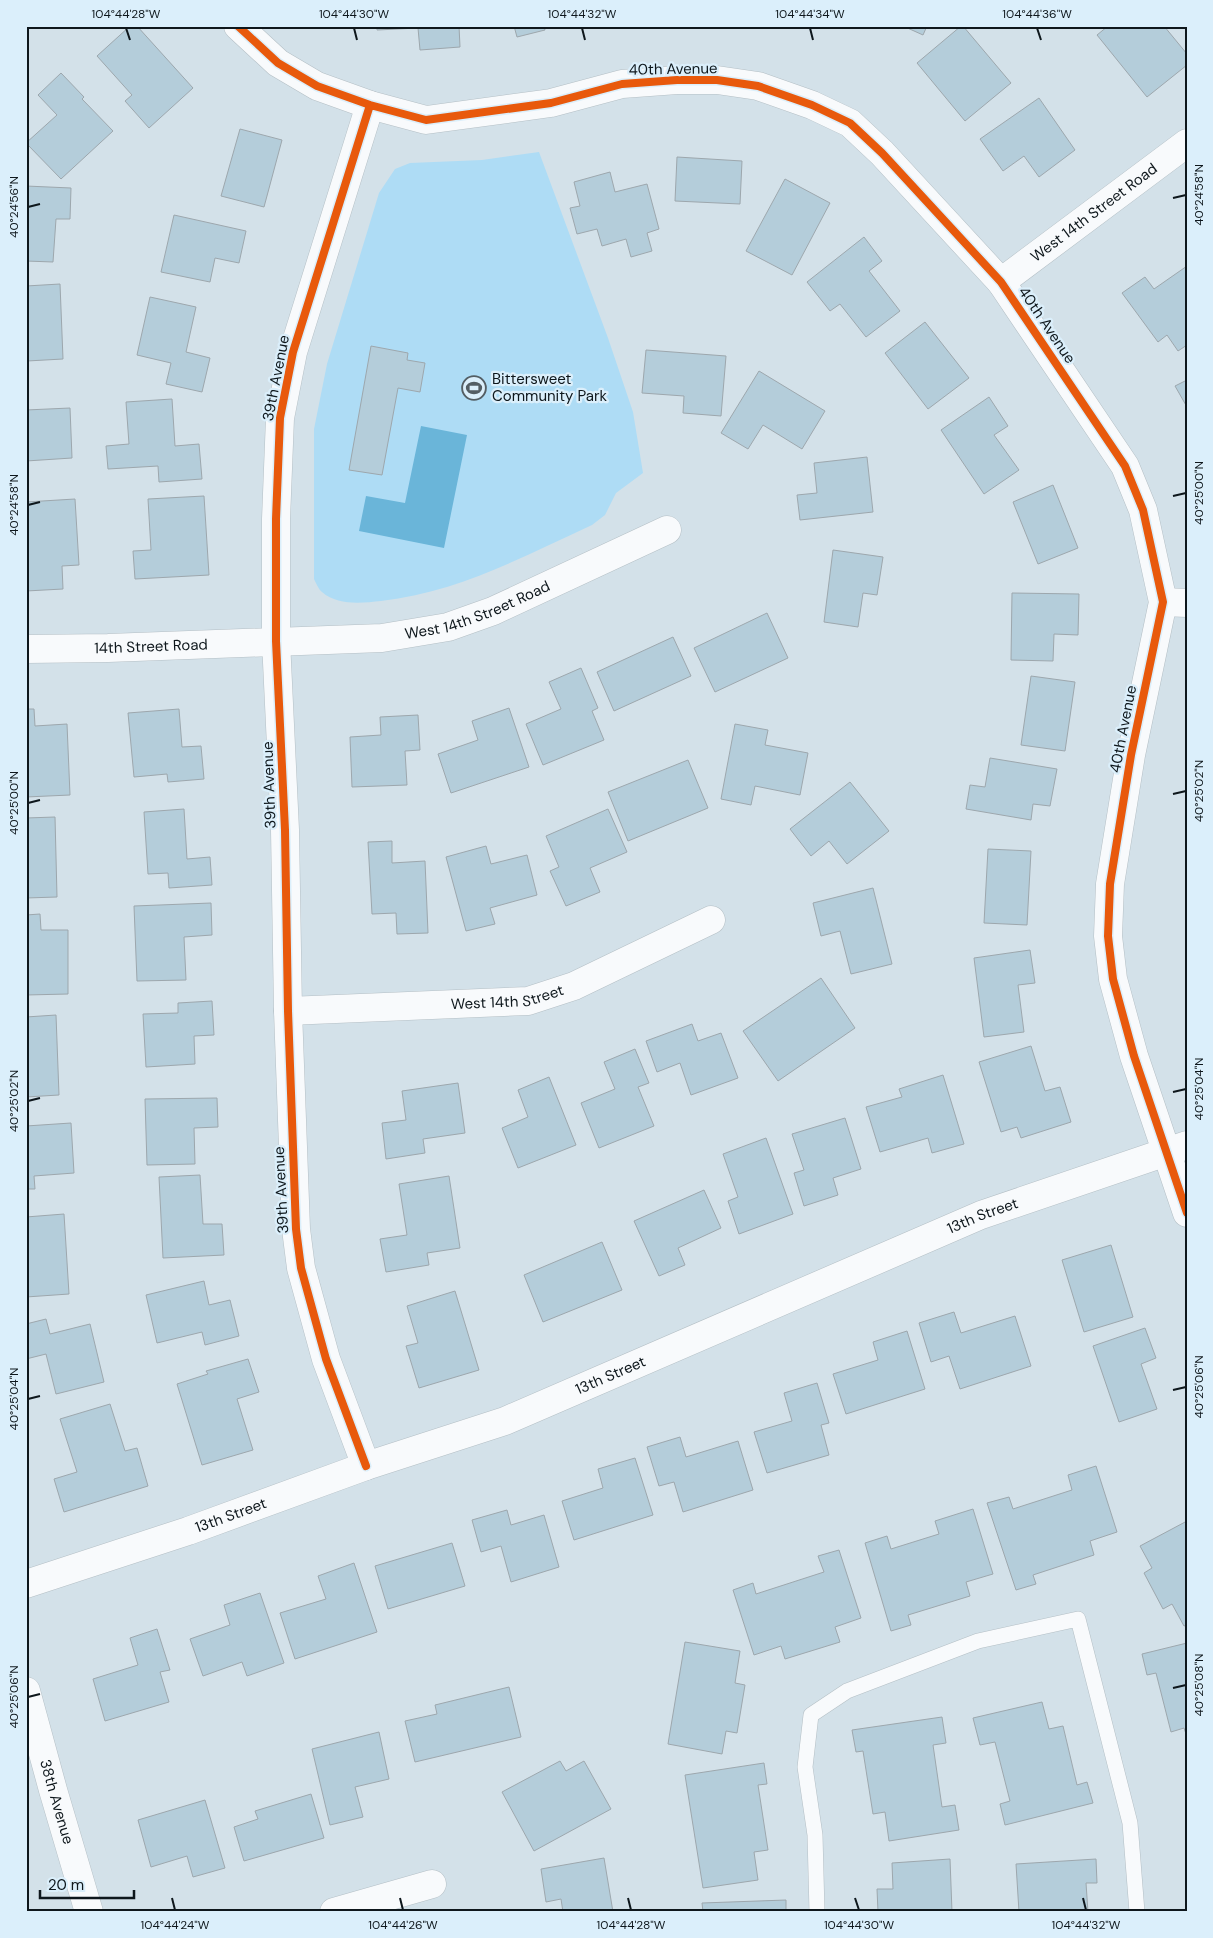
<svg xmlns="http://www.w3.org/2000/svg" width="1213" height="1938" font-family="'DM Sans',sans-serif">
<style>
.green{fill:#aedcf5}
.water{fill:#6ab5d9}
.building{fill:#b4cdda;stroke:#9da7ad}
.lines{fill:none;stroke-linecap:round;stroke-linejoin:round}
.lane-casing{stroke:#b4bfc5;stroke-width:16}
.street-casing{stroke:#b4bfc5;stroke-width:29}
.lane{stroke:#f8fafc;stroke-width:15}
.street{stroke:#f8fafc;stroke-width:28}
.cycleway-casing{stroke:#dbeffb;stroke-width:11}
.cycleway{stroke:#e8590c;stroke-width:8}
.ticks{fill:none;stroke:#0e171c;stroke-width:2}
.labels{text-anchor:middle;stroke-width:4.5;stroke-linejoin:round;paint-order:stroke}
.street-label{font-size:15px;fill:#0e171c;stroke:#dbeffb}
.poi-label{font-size:15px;fill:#0e171c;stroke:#dbeffb;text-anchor:start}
.neatline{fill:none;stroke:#0e171c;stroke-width:2}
.ticks-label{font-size:12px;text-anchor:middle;fill:#0e171c}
</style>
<rect width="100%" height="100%" fill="#d3e1e9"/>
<path class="green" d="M539,152L608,338L633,412L643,473L616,493L605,515L592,525C522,557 459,592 381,601C362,603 338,606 322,592C319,590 316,583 314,579V429L327,364L379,193L395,169L410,163L482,160Z"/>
<path class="water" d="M421,426L467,435L444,548L359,531L366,496L405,503Z"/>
<path class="building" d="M130,26H137L193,88L149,128L125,101L132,95L97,56Z
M377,26H459L460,47L420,50L418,28L377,30Z
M514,26H544L545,30L517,37Z
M903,26H927L923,35Z
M961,26H963L1011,83L965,121L917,63Z
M1108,26H1164L1187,54V65L1147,97L1097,35Z
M61,73L84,97L82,99L113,131L61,179L26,143L57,115L38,95Z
M1039,98L1075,150L1039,177L1024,156L1003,171L980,139Z
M240,129L282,140L264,207L221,196Z
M677,157L742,161L740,204L675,201Z
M610,172L615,192L647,184L659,229L647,233L652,251L631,257L626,239L602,246L597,229L577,234L570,208L580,206L574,182Z
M785,179L830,203L792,275L746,251Z
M26,186L71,188L70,219H56L53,262L26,261Z
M174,215L246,231L239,263L215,258L210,282L161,272Z
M864,237L882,261L869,271L900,311L866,337L840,304L830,311L807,282Z
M1187,266V320L1185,321L1187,323V345L1178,351L1167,335L1158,342L1122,293L1145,277L1154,289Z
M60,284L63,359L27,361L26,376V286Z
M150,297L196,307L186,352L210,358L202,392L166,384L171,363L137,355Z
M925,322L969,378L928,409L885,353Z
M371,346L408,353L407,360L425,363L420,392L398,388L382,475L349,470Z
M646,350L726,356L721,416L683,413L684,396L642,393Z
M759,371L825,411L802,449L763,425L748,449L721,433Z
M1187,380V407L1175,386Z
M989,397L1008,426L994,435L1019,470L984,494L941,430Z
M172,399L175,446L199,444L202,479L159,482L158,466L108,469L106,446L129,444L126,402Z
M70,408L72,458L26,461V410Z
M867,457L873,512L800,520L797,495L817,493L814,463Z
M1053,485L1078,548L1038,564L1013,502Z
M204,496L209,575L135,579L133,551L151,550L148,499Z
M75,499L79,565L62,566L63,589L26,591V502Z
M833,550L883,557L877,595L863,593L858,627L824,622Z
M1012,593L1079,594L1078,635L1054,634L1053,661L1011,660Z
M767,613L788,658L715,692L694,648Z
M673,637L691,676L614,711L597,672Z
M581,668L598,708L592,711L604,740L543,765L526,724L561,709L549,682Z
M1031,676L1075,682L1065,751L1021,745Z
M509,708L529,767L451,793L438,754L478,740L472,721Z
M26,709H34L35,726L67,724L70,795L26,797Z
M179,709L182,747L201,746L204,779L168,782L167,774L134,777L128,713Z
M418,715L420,750L405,751L407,785L352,787L350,737L381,735L380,717Z
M735,724L768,730L765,745L808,753L800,795L755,786L751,805L721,799Z
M990,758L1057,769L1050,806L1033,804L1031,820L966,809L970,785L985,787Z
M688,760L708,808L628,841L608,792Z
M850,782L889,831L847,864L829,841L811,856L790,829Z
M184,809L187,859L210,857L212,885L169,888L168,873L148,874L144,812Z
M608,809L627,852L590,868L600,892L566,906L550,871L559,867L546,836Z
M55,817L57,897L26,898V818Z
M392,841V863L425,861L428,933L397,934L396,913L372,914L368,842Z
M486,846L491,864L527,855L537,895L490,908L495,924L466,931L446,857Z
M988,849L1031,851L1027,925L984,923Z
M873,888L892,964L851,974L840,931L821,936L813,903Z
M211,903L212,935L184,937L186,980L137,981L134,906Z
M40,914L41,930H68V994L26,995V915Z
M1030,950L1035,983L1018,985L1024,1032L984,1037L974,958Z
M821,978L855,1028L778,1081L743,1031Z
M212,1001L214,1035L194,1036L195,1064L146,1067L143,1014L178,1013V1003Z
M56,1015L59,1095L26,1097V1017Z
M692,1024L698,1041L721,1033L738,1078L691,1095L680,1063L657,1072L646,1041Z
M1031,1046L1045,1091L1060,1087L1071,1122L1021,1138L1017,1127L1001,1132L979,1062Z
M635,1049L649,1083L638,1087L654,1126L599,1148L581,1103L615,1089L604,1062Z
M943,1075L964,1144L932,1153L928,1138L880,1152L866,1107L902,1097L899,1089Z
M549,1077L576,1145L518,1168L502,1128L528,1117L518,1090Z
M458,1083L465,1133L423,1139L425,1153L386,1159L382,1123L406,1120L402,1091Z
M217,1098L218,1127L194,1128L195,1164L147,1165L145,1099Z
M845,1118L861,1169L833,1178L838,1195L804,1206L794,1173L804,1170L792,1134Z
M71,1123L74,1173L34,1176L35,1189H26V1126Z
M766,1138L793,1214L739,1234L728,1201L738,1197L723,1154Z
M200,1175L203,1224H222L224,1255L163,1258L159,1177Z
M449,1176L460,1248L427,1253L429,1265L386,1272L380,1239L407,1235L399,1184Z
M704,1190L721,1228L678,1248L685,1265L659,1276L634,1221Z
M64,1214L69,1294L26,1297V1217Z
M602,1242L622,1290L543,1322L524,1275Z
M1111,1245L1133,1317L1084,1332L1062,1260Z
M204,1281L209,1305L230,1300L239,1336L205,1345L202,1332L157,1343L146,1295Z
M455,1291L479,1370L419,1388L406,1346L418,1343L407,1306Z
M954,1312L961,1333L1015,1316L1031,1366L960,1389L949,1356L931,1362L919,1323Z
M46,1319L50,1334L90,1324L104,1382L56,1394L46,1354L26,1359V1324Z
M1145,1328L1156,1358L1141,1364L1157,1409L1119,1422L1093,1346Z
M907,1331L925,1389L846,1414L833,1374L878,1360L873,1342Z
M248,1359L259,1392L237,1399L253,1450L202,1465L177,1384L208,1374L206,1371Z
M817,1383L829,1423L821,1425L829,1455L767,1473L754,1432L792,1421L784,1393Z
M110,1404L125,1451L137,1448L148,1486L64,1512L54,1479L77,1472L60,1419Z
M680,1437L686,1457L738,1441L753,1490L683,1512L674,1482L659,1486L647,1447Z
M635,1458L653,1515L574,1540L562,1501L603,1488L598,1469Z
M1096,1466L1117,1532L1090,1541L1094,1555L1033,1575L1036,1584L1016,1590L987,1503L1009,1497L1013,1509L1072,1490L1068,1475Z
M973,1509L993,1574L966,1582L970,1596L908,1615L911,1625L891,1631L865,1543L887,1536L891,1549L939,1534L935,1521Z
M507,1510L511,1525L544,1515L559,1567L511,1582L501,1546L481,1552L472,1520Z
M1187,1521V1625L1184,1626L1172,1604L1163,1609L1144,1573L1152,1568L1140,1546Z
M452,1543L465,1586L388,1609L375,1566Z
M839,1550L861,1618L835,1627L840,1642L785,1659L781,1646L754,1655L733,1590L753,1583L756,1594L824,1572L818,1556Z
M354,1563L377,1632L295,1659L280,1613L326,1599L318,1576Z
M260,1593L284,1663L247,1676L242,1662L203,1676L190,1639L230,1625L224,1605Z
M157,1629L170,1670L160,1672L169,1702L105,1721L93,1679L138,1665L130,1638Z
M685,1642L740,1651L735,1683L745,1685L737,1733L726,1731L722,1754L668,1744Z
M1187,1643V1737L1184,1728L1171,1732L1156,1673L1147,1675L1142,1654Z
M509,1687L521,1737L415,1762L405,1721L437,1714L435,1705Z
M1042,1702L1049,1729L1063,1726L1077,1785L1087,1782L1093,1803L1005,1825L1000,1804L1010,1801L995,1742L980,1745L973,1718Z
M942,1717L946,1743L933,1745L942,1807L955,1805L959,1830L889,1841L885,1812L873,1814L863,1751L856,1752L852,1730Z
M379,1732L389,1779L355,1787L363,1817L330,1825L312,1749Z
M560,1761L566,1771L584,1761L611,1809L534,1851L502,1792Z
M764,1763L767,1784L758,1785L768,1850L754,1852L758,1880L703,1888L685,1775Z
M311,1794L324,1838L244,1861L234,1827L258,1819L255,1811Z
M205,1800L225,1868L193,1877L187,1856L151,1867L138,1820Z
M604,1858L613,1912H563L561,1899L546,1902L541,1869Z
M950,1859L952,1912H878L877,1889H893L892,1863Z
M1096,1859L1097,1883H1086L1088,1912H1019L1016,1864Z
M786,1900V1912H703L702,1903Z"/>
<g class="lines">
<g class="lane-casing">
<path id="lane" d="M817,1912L815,1835L805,1767L811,1715L847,1691L978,1641L1078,1619L1130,1823L1137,1912"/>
</g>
<g class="street-casing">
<g id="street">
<path d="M238,26L278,63L317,86L370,105L426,120L551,103L622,84L677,80H717L758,86L812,105L850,123L882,153L1001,282L1125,466L1143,510L1163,602L1131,755L1110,884L1108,936L1113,979L1134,1056L1187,1213"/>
<path id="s1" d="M1001,282L1187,143"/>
<path d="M1163,602L1187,603"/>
<path id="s2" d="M26,649L108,648L382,638L448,627L493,611L667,530"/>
<path id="s3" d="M288,1011L528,1001L574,986L711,920"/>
<path d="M366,1466L326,1359L301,1268L296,1229L288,1011L285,830L276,641V519L280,418L293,352L370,105"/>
<path id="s4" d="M26,1584L188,1531L366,1466L505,1421L981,1215L1187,1145"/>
<path id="s5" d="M26,1691L53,1790L89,1912"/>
<path d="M334,1912L432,1884"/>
</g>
</g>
<use href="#lane" class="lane"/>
<use href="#street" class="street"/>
<g class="cycleway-casing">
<path id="cycleway" d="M238,26L278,63L317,86L370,105L426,120L551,103L622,84L677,80H717L758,86L812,105L850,123L882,153L1001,282L1125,466L1143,510L1163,602L1131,755L1110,884L1108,936L1113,979L1134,1056L1187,1213
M366,1466L326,1359L301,1268L296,1229L288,1011L285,830L276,641V519L280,418L293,352L370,105"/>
</g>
<use href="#cycleway" class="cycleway"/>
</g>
<path class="ticks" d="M126,28L130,40M354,28L357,40M582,28L585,40M810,28L813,40M1037,28L1041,40M1173,198L1186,195M28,207L40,204M1173,496L1186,493M28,505L40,502M1173,794L1186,791M28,803L40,800M1173,1092L1186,1089M28,1101L40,1098M1173,1390L1186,1387M28,1399L40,1396M1173,1688L1186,1685M28,1697L40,1694M172,1898L175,1910M400,1898L403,1910M628,1898L631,1910M855,1898L859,1910M1083,1898L1086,1910"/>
<defs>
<g id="stadium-ring" transform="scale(1.25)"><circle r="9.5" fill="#dbeffb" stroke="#535e64" stroke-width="1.5"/><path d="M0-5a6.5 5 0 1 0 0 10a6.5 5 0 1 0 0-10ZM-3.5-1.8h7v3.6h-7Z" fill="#535e64"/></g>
</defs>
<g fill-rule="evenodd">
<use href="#stadium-ring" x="474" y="388"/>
</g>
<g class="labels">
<g class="street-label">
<text transform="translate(673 69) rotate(-1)" y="5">40th Avenue</text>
<text dy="5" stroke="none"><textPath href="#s1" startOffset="116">West 14th Street Road</textPath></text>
<text transform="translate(1047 325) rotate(56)" y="5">40th Avenue</text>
<text transform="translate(276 378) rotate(-79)" y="5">39th Avenue</text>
<text dy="5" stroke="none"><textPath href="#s2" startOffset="456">West 14th Street Road</textPath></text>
<text dy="5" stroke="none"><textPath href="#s2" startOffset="125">14th Street Road</textPath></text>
<text transform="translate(1123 729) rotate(-79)" y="5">40th Avenue</text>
<text transform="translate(269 785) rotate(-92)" y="5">39th Avenue</text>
<text dy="5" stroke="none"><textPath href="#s3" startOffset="220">West 14th Street</textPath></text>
<text transform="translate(281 1190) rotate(-93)" y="5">39th Avenue</text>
<text dy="5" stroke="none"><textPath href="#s4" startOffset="1026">13th Street</textPath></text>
<text dy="5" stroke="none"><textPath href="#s4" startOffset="621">13th Street</textPath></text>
<text dy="5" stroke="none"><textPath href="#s4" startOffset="216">13th Street</textPath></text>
<text dy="5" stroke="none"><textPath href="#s5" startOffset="115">38th Avenue</textPath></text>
</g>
<g class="poi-label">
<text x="492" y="384">Bittersweet<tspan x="492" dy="17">Community Park</tspan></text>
</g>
</g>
<rect width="1213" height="1938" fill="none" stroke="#dbeffb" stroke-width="55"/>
<path d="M40 1890v8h94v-8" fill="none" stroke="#0e171c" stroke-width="2.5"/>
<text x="48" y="1890" font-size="15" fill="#0e171c" stroke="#dbeffb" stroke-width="4" paint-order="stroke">20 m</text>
<rect x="28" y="28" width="1158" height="1882" class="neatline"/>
<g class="ticks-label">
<text x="126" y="18">104°44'28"W</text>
<text x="354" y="18">104°44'30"W</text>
<text x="582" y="18">104°44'32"W</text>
<text x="810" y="18">104°44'34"W</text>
<text x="1037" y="18">104°44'36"W</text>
<text transform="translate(1199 195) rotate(-90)" y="4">40°24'58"N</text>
<text transform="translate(14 207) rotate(-90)" y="4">40°24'56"N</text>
<text transform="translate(1199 493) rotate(-90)" y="4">40°25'00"N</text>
<text transform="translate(14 505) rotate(-90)" y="4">40°24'58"N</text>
<text transform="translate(1199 791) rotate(-90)" y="4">40°25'02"N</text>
<text transform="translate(14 803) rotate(-90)" y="4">40°25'00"N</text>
<text transform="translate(1199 1089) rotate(-90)" y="4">40°25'04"N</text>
<text transform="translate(14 1101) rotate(-90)" y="4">40°25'02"N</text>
<text transform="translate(1199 1387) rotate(-90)" y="4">40°25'06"N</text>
<text transform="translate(14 1399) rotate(-90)" y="4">40°25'04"N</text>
<text transform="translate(1199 1685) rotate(-90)" y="4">40°25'08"N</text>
<text transform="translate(14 1697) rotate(-90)" y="4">40°25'06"N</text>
<text x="175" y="1929">104°44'24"W</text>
<text x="403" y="1929">104°44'26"W</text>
<text x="631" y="1929">104°44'28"W</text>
<text x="859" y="1929">104°44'30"W</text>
<text x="1086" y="1929">104°44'32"W</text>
</g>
</svg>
